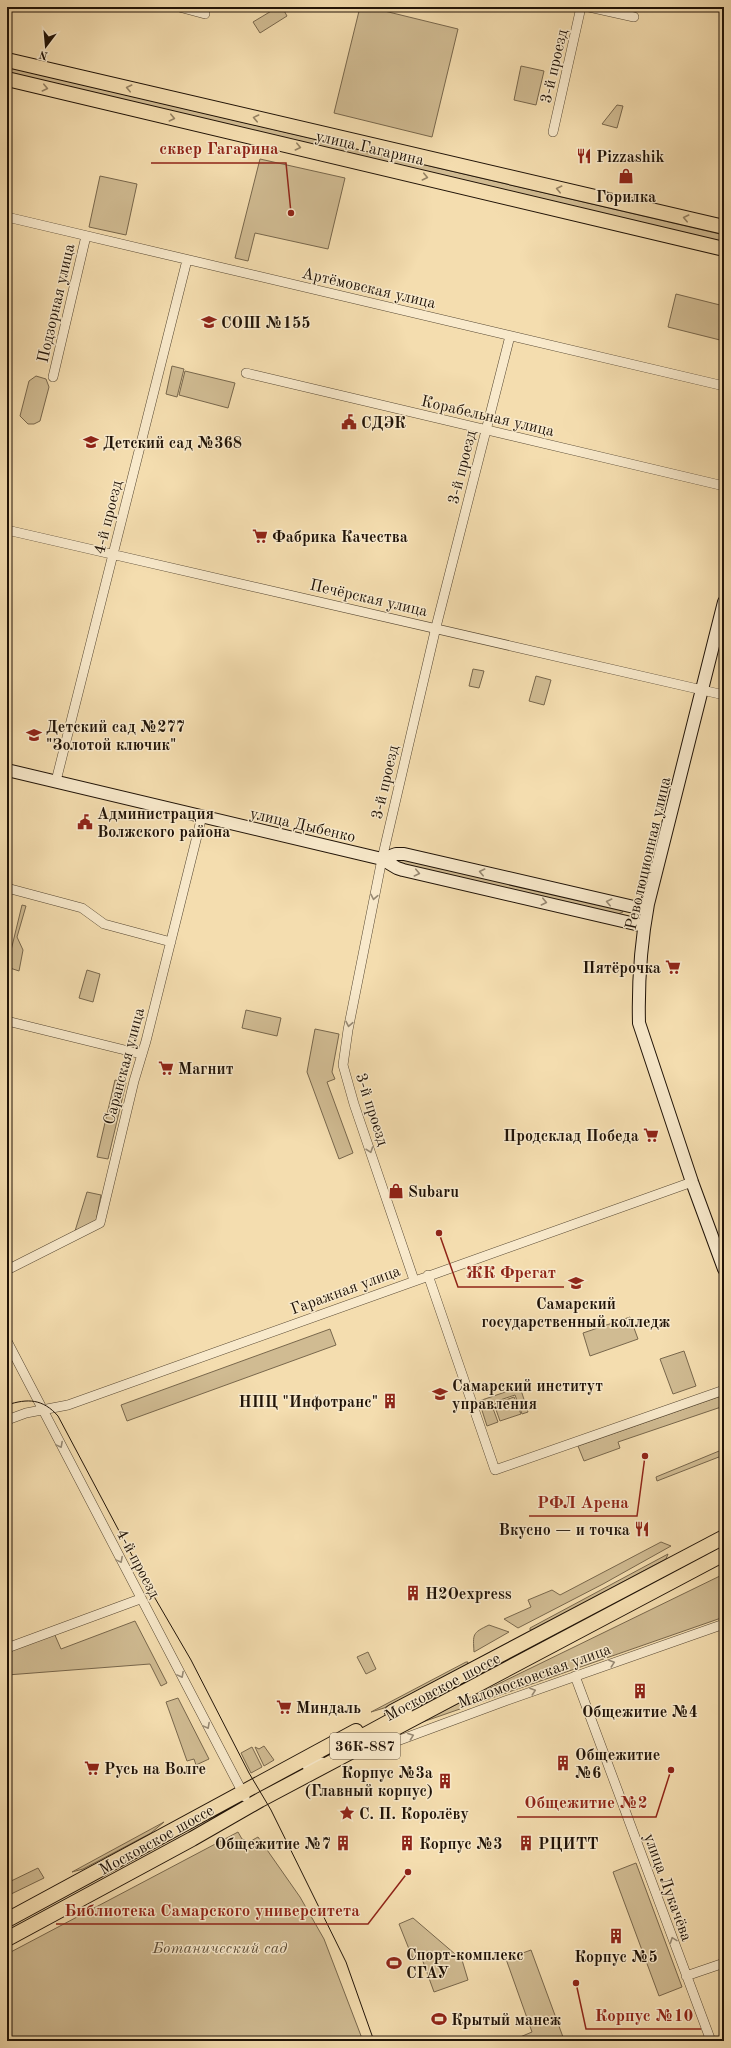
<svg xmlns="http://www.w3.org/2000/svg" width="731" height="2048" font-family="'Old Standard TT',serif">
<style>
.green{fill:#d0bb92;stroke:#78674c}
.lines{fill:none;stroke-linecap:round;stroke-linejoin:round}
.minor-casing{stroke:#554631;stroke-width:10}
.secondary-casing{stroke:#201307;stroke-width:14}
.primary-casing{stroke:#201307;stroke-width:16}
.minor{stroke:#f8e9cb;stroke-width:9}
.secondary{stroke:#f8e9cb;stroke-width:12}
.primary{stroke:#f4ddaf;stroke-width:14}
.tram{stroke:#201307;stroke-width:1}
.oneway{stroke:#958263}
.oneway2{stroke:#978973}
.labels{text-anchor:middle;stroke-width:3;stroke-linejoin:round;paint-order:stroke}
.shield{fill:#f8e9cb;stroke:#615342;stroke-width:1}
.shield-label{font-size:15px;font-weight:bold;fill:#201307}
.street-label{font-size:16px;fill:#201307;stroke:#f8e9cb}
.poi-label{font-size:16px;font-weight:bold;fill:#201307;stroke:#f8e9cb;text-anchor:start}
.park-label{font-size:16px;font-style:italic;fill:#5e4e38;stroke:#f8e9cb}
.leader{fill:none;stroke:#8f2418;stroke-width:1.5}
.callout-dot{fill:#8f2418;stroke:#f8e9cb;stroke-width:1.5}
.callout-label{font-size:17px;text-anchor:middle;font-weight:bold;fill:#8f2418;stroke:#f8e9cb;stroke-width:3;stroke-linejoin:round;paint-order:stroke}
</style>
<rect width="100%" height="100%" fill="#f4ddaf"/>
<filter id="stains"><feTurbulence type="fractalNoise" baseFrequency=".005" numOctaves="4"/><feColorMatrix values="0 0 0 0 .2 0 0 0 0 .09 0 0 0 0 .02 0 0 0 .5 -.17"/></filter>
<radialGradient id="worn" r=".72"><stop offset=".6" stop-color="#630" stop-opacity="0"/><stop offset="1" stop-color="#630" stop-opacity=".3"/></radialGradient>
<path class="green" d="M278,7H282L287,16L260,33L253,22Z
M360,7H368L458,29L432,137L334,113Z
M521,66L544,71L536,105L514,100Z
M7,67L724,235V242L7,73Z
M617,105L623,106L617,128L602,124Z
M260,159L345,178L328,249L255,233L248,261L235,258Z
M100,176L137,184L126,235L89,227Z
M676,294L724,306V341L668,327Z
M172,366L184,369L177,397L166,394Z
M185,371L235,383L228,408L179,395Z
M36,376L46,379L49,387L40,421L34,424H28L20,416L29,381Z
M473,669L484,671L479,688L469,686Z
M536,676L551,680L544,705L529,701Z
M398,858L622,910L623,912L618,914L397,863Z
M22,905L26,906L17,937L23,950L19,971L7,967Z
M87,970L100,974L93,1002L79,998Z
M246,1010L281,1018L277,1036L242,1028Z
M315,1029L339,1034L332,1072L335,1079L327,1082L353,1153L339,1159L307,1072Z
M115,1080L126,1083L108,1159L97,1157Z
M87,1192L101,1195L96,1221L75,1231Z
M630,1317L638,1339L590,1356L583,1333Z
M330,1329L336,1345L127,1421L121,1405Z
M684,1351L696,1386L673,1394L660,1359Z
M520,1387L528,1412L522,1414L515,1395L491,1403L498,1422L487,1426L479,1401Z
M724,1395V1406L618,1442L620,1448L584,1461L578,1446Z
M514,1397L521,1414L500,1421L494,1404Z
M724,1449V1455L657,1481L656,1477Z
M661,1542L671,1546L603,1584L518,1628L504,1619L531,1607L528,1600L552,1590L560,1595Z
M668,1554L666,1559L533,1630H530V1628Z
M724,1574V1617L414,1725Z
M135,1621L167,1683L161,1686L150,1664L7,1675V1651L54,1633L61,1649Z
M489,1625L509,1632L474,1652C473,1634 472,1633 489,1625Z
M368,1652L376,1669L366,1674L357,1657Z
M466,1662H468L467,1665L384,1708L371,1712Z
M178,1698L209,1759L196,1765L194,1759L187,1761L166,1702Z
M264,1746L274,1760L264,1766L255,1747L259,1749Z
M252,1747L262,1767L251,1773L241,1753Z
M164,1822L151,1833L83,1869L72,1872Z
M238,1832L242,1839L249,1842L258,1837L300,1897L324,1939L363,2041H7V1954Z
M636,1863L682,1987L659,1996L613,1872Z
M38,1868L44,1878L7,1896V1883Z
M413,1918L462,1960L468,1980L434,1992L421,1956L413,1959L399,1924Z
M531,1950L563,2037L551,2041L513,2040L532,2032L506,1959Z"/>
<g class="lines">
<g class="minor-casing">
<path id="minor" d="M179,7L205,14
M589,7L634,17
M553,132L581,7
M7,217L724,386
M246,373L724,486
M53,377L86,236
M7,530L724,695
M56,781L187,260
M7,888L82,908L104,924L171,942
M7,1021L141,1054
M7,1270L100,1223L134,1081L146,1041L202,816
M428,1275L495,1470L724,1390
M414,1280L354,1104L343,1065L348,1030L382,859L436,627L510,336
M7,1341L245,1797
M7,1420L26,1413L68,1405L692,1182
M7,1648L140,1599
M575,1676L711,2041
M361,1752L389,1744L505,1701L724,1624
M307,1766L322,1762
M686,1976L724,1963"/>
</g>
<g class="secondary-casing">
<path id="secondary" d="M724,602L648,904C641,942 638,983 639,1023L692,1182L724,1269
M7,770L382,859L397,868L403,870L644,926
M382,859L396,854H404L647,910"/>
</g>
<g class="primary-casing">
<path id="primary" d="M7,60L724,227
M7,79L724,249
M392,1712L724,1537
M348,1744L405,1713
M7,1920L356,1731
M7,1939L192,1839L260,1800L724,1554"/>
</g>
<use href="#minor" class="minor"/>
<use href="#secondary" class="secondary"/>
<use href="#primary" class="primary"/>
<path class="tram" d="M7,1405C28,1398 43,1399 58,1416L152,1593L191,1660L249,1773L271,1810L346,1962L374,2041"/>
</g>
<defs><path id="oneway-chevron" d="M-2-3.5L2.5 0L-2 3.5" fill="none" stroke-width="1.6" stroke-linecap="round" stroke-linejoin="round"/></defs>
<g class="oneway">
<use href="#oneway-chevron" transform="translate(45 88) rotate(13)"/>
<use href="#oneway-chevron" transform="translate(129 88) rotate(-167)"/>
<use href="#oneway-chevron" transform="translate(172 118) rotate(13)"/>
<use href="#oneway-chevron" transform="translate(256 118) rotate(-167)"/>
<use href="#oneway-chevron" transform="translate(298 147) rotate(13)"/>
<use href="#oneway-chevron" transform="translate(425 177) rotate(13)"/>
<use href="#oneway-chevron" transform="translate(559 189) rotate(-167)"/>
<use href="#oneway-chevron" transform="translate(686 218) rotate(-167)"/>
</g>
<g class="oneway2">
<use href="#oneway-chevron" transform="translate(482 872) rotate(-167)"/>
<use href="#oneway-chevron" transform="translate(417 873) rotate(13)"/>
<use href="#oneway-chevron" transform="translate(374 897) rotate(101)"/>
<use href="#oneway-chevron" transform="translate(544 902) rotate(13)"/>
<use href="#oneway-chevron" transform="translate(609 902) rotate(-167)"/>
<use href="#oneway-chevron" transform="translate(349 1024) rotate(101)"/>
<use href="#oneway-chevron" transform="translate(370 1150) rotate(71)"/>
<use href="#oneway-chevron" transform="translate(60 1445) rotate(62)"/>
<use href="#oneway-chevron" transform="translate(120 1560) rotate(62)"/>
<use href="#oneway-chevron" transform="translate(612 1663) rotate(-19)"/>
<use href="#oneway-chevron" transform="translate(181 1675) rotate(62)"/>
<use href="#oneway-chevron" transform="translate(533 1691) rotate(-19)"/>
<use href="#oneway-chevron" transform="translate(207 1726) rotate(62)"/>
<use href="#oneway-chevron" transform="translate(411 1736) rotate(-20)"/>
<use href="#oneway-chevron" transform="translate(673 1940) rotate(-110)"/>
</g>
<defs>
<g id="restaurant-bare" transform="scale(1.2)"><path d="M-5-6h1v4h1v-4h1v4h1v-4h1v5L-1.5 .5V6h-2V.5L-5-1ZM5-6V6H3V1.5H1.5Q1.5-4 5-6Z" fill="#8f2418" stroke="#f8e9cb" stroke-width="2.5" paint-order="stroke"/></g>
<g id="shop-bare" transform="scale(1.2)"><path d="M-5-2.5h2.3a2.7 3.5 0 0 1 5.4 0H5L5.5 6h-11ZM-1.5-2.5h3a1.5 2.3 0 0 0-3 0Z" fill="#8f2418" stroke="#f8e9cb" stroke-width="2.5" paint-order="stroke"/></g>
<g id="school-bare" transform="scale(1.2)"><path d="M0-5L7-2L0 1L-7-2ZM-4 1L0 2.5L4 1V4Q0 6-4 4Z" fill="#8f2418" stroke="#f8e9cb" stroke-width="2.5" paint-order="stroke"/></g>
<g id="civic-bare" transform="scale(1.2)"><path d="M-.6-6.5H3V-4.5H.6V-3L4-1V1h2V6H-6V1h2V-1L-.6-3ZM-1.2 2.5V6h2.4V2.5Z" fill="#8f2418" stroke="#f8e9cb" stroke-width="2.5" paint-order="stroke"/></g>
<g id="supermarket-bare" transform="scale(1.2)"><path d="M-6-5.5h2.5l.6 2H6L4.5 2H-2.5L-4.4-4H-6ZM-1.5 3.2a1.3 1.3 0 1 0 .1 0ZM3 3.2a1.3 1.3 0 1 0 .1 0Z" fill="#8f2418" stroke="#f8e9cb" stroke-width="2.5" paint-order="stroke"/></g>
<g id="university-bare" transform="scale(1.2)"><path d="M0-5L7-2L0 1L-7-2ZM-4 1L0 2.5L4 1V4Q0 6-4 4Z" fill="#8f2418" stroke="#f8e9cb" stroke-width="2.5" paint-order="stroke"/></g>
<g id="building-bare" transform="scale(1.2)"><path d="M-4-6H4V6H1V3H-1V6H-4ZM-2.5-4.3h1.7v1.8h-1.7ZM.8-4.3h1.7v1.8H.8ZM-2.5-1h1.7V.8h-1.7ZM.8-1h1.7V.8H.8Z" fill="#8f2418" stroke="#f8e9cb" stroke-width="2.5" paint-order="stroke"/></g>
<g id="sight-bare" transform="scale(1.2)"><path d="M0-6L1.8-2.2L6-1.7L2.9 1.2L3.7 5.4L0 3.3L-3.7 5.4L-2.9 1.2L-6-1.7L-1.8-2.2Z" fill="#8f2418" stroke="#f8e9cb" stroke-width="2.5" paint-order="stroke"/></g>
<g id="stadium-bare" transform="scale(1.2)"><path d="M0-5a6.5 5 0 1 0 0 10a6.5 5 0 1 0 0-10ZM-3.5-1.8h7v3.6h-7Z" fill="#8f2418" stroke="#f8e9cb" stroke-width="2.5" paint-order="stroke"/></g>
</defs>
<g fill-rule="evenodd">
<use href="#restaurant-bare" x="584" y="156"/>
<use href="#shop-bare" x="626" y="176"/>
<use href="#school-bare" x="209" y="322"/>
<use href="#civic-bare" x="349" y="422"/>
<use href="#school-bare" x="91" y="442"/>
<use href="#supermarket-bare" x="260" y="536"/>
<use href="#school-bare" x="34" y="735"/>
<use href="#civic-bare" x="85" y="822"/>
<use href="#supermarket-bare" x="673" y="967"/>
<use href="#supermarket-bare" x="166" y="1068"/>
<use href="#supermarket-bare" x="651" y="1135"/>
<use href="#shop-bare" x="396" y="1191"/>
<use href="#university-bare" x="576" y="1283"/>
<use href="#university-bare" x="440" y="1394"/>
<use href="#building-bare" x="390" y="1401"/>
<use href="#restaurant-bare" x="642" y="1529"/>
<use href="#building-bare" x="413" y="1593"/>
<use href="#building-bare" x="640" y="1691"/>
<use href="#supermarket-bare" x="284" y="1707"/>
<use href="#building-bare" x="563" y="1763"/>
<use href="#supermarket-bare" x="92" y="1768"/>
<use href="#building-bare" x="445" y="1781"/>
<use href="#sight-bare" x="347" y="1813"/>
<use href="#building-bare" x="343" y="1843"/>
<use href="#building-bare" x="407" y="1843"/>
<use href="#building-bare" x="526" y="1843"/>
<use href="#building-bare" x="616" y="1936"/>
<use href="#stadium-bare" x="394" y="1963"/>
<use href="#stadium-bare" x="439" y="2019"/>
</g>
<g class="labels">
<rect class="shield" x="330" y="1733" width="70" height="26" rx="3"/>
<g class="shield-label">
<text x="365" y="1751">36К-887</text>
</g>
<g class="street-label">
<text transform="translate(553 66) rotate(-77)" y="6">3-й проезд</text>
<text transform="translate(370 147) rotate(13)" y="6">улица Гагарина</text>
<text transform="translate(369 287) rotate(13)" y="6">Артёмовская улица</text>
<text transform="translate(55 303) rotate(-77)" y="6">Подзорная улица</text>
<text transform="translate(488 415) rotate(13)" y="6">Корабельная улица</text>
<text transform="translate(461 467) rotate(-76)" y="6">3-й проезд</text>
<text transform="translate(107 517) rotate(-76)" y="6">4-й проезд</text>
<text transform="translate(369 597) rotate(13)" y="6">Печёрская улица</text>
<text transform="translate(384 782) rotate(-77)" y="6">3-й проезд</text>
<text transform="translate(303 824) rotate(13)" y="6">улица Дыбенко</text>
<text transform="translate(647 853) rotate(-77)" y="6">Революционная улица</text>
<text transform="translate(123 1066) rotate(-75)" y="6">Саранская улица</text>
<text transform="translate(373 1109) rotate(72)" y="6">3-й проезд</text>
<text transform="translate(345 1289) rotate(-20)" y="6">Гаражная улица</text>
<text transform="translate(139 1563) rotate(62)" y="6">4-й проезд</text>
<text transform="translate(534 1675) rotate(-20)" y="6">Маломосковская улица</text>
<text transform="translate(442 1686) rotate(-28)" y="6">Московское шоссе</text>
<text transform="translate(156 1839) rotate(-29)" y="6">Московское шоссе</text>
<text transform="translate(669 1887) rotate(70)" y="6">улица Лукачёва</text>
</g>
<g class="poi-label">
<text x="596" y="162">Pizzashik</text>
<text x="626" y="202" text-anchor="middle">Горилка</text>
<text x="221" y="328">СОШ №155</text>
<text x="361" y="428">СДЭК</text>
<text x="103" y="448">Детский сад №368</text>
<text x="272" y="542">Фабрика Качества</text>
<text x="46" y="732">Детский сад №277<tspan x="46" dy="18">"Золотой ключик"</tspan></text>
<text x="97" y="819">Администрация<tspan x="97" dy="18">Волжского района</tspan></text>
<text x="661" y="973" text-anchor="end">Пятёрочка</text>
<text x="178" y="1074">Магнит</text>
<text x="639" y="1141" text-anchor="end">Продсклад Победа</text>
<text x="408" y="1197">Subaru</text>
<text x="576" y="1309" text-anchor="middle">Самарский<tspan x="576" dy="18">государственный колледж</tspan></text>
<text x="452" y="1391">Самарский институт<tspan x="452" dy="18">управления</tspan></text>
<text x="378" y="1407" text-anchor="end">НПЦ "Инфотранс"</text>
<text x="630" y="1535" text-anchor="end">Вкусно — и точка</text>
<text x="425" y="1599">H2Oexpress</text>
<text x="296" y="1713">Миндаль</text>
<text x="640" y="1717" text-anchor="middle">Общежитие №4</text>
<text x="575" y="1760">Общежитие<tspan x="575" dy="18">№6</tspan></text>
<text x="104" y="1774">Русь на Волге</text>
<text x="433" y="1778" text-anchor="end">Корпус №3a<tspan x="433" dy="18">(Главный корпус)</tspan></text>
<text x="359" y="1819">С. П. Королёву</text>
<text x="331" y="1849" text-anchor="end">Общежитие №7</text>
<text x="419" y="1849">Корпус №3</text>
<text x="538" y="1849">РЦИТТ</text>
<text x="406" y="1960">Спорт-комплекс<tspan x="406" dy="18">СГАУ</tspan></text>
<text x="616" y="1962" text-anchor="middle">Корпус №5</text>
<text x="451" y="2025">Крытый манеж</text>
</g>
<g class="park-label">
<text x="220" y="1953">Ботанический сад</text>
</g>
</g>
<path class="leader" d="M291 213L286 163H151M439 1233L458 1287H564M645 1456L637 1516H529M671 1770L656 1817H517M408 1872L368 1924H56M576 1983L586 2029H701"/>
<g class="callout-dot">
<circle cx="291" cy="213" r="4"/>
<circle cx="439" cy="1233" r="4"/>
<circle cx="645" cy="1456" r="4"/>
<circle cx="671" cy="1770" r="4"/>
<circle cx="408" cy="1872" r="4"/>
<circle cx="576" cy="1983" r="4"/>
</g>
<g class="callout-label">
<text x="219" y="154">сквер Гагарина</text>
<text x="511" y="1278">ЖК Фрегат</text>
<text x="583" y="1508">РФЛ Арена</text>
<text x="586" y="1808">Общежитие №2</text>
<text x="212" y="1916">Библиотека Самарского университета</text>
<text x="644" y="2021">Корпус №10</text>
</g>
<rect width="731" height="2048" fill="none" stroke="#f4ddaf" stroke-width="24"/>
<rect x="8" y="8" width="715" height="2032" fill="none" stroke="#201307" stroke-width="2"/>
<rect x="12" y="12" width="707" height="2024" fill="none" stroke="#201307"/>
<g transform="translate(46 46) rotate(196)" stroke="#f8e9cb" stroke-width="3" paint-order="stroke">
<path d="M0-3L7 15L0 10L-7 15Z" fill="#201307"/>
<text y="-6" font-size="11" font-weight="bold" text-anchor="middle" fill="#201307">N</text>
</g>
<rect width="100%" height="100%" filter="url(#stains)"/>
<rect width="100%" height="100%" fill="url(#worn)"/>
</svg>
